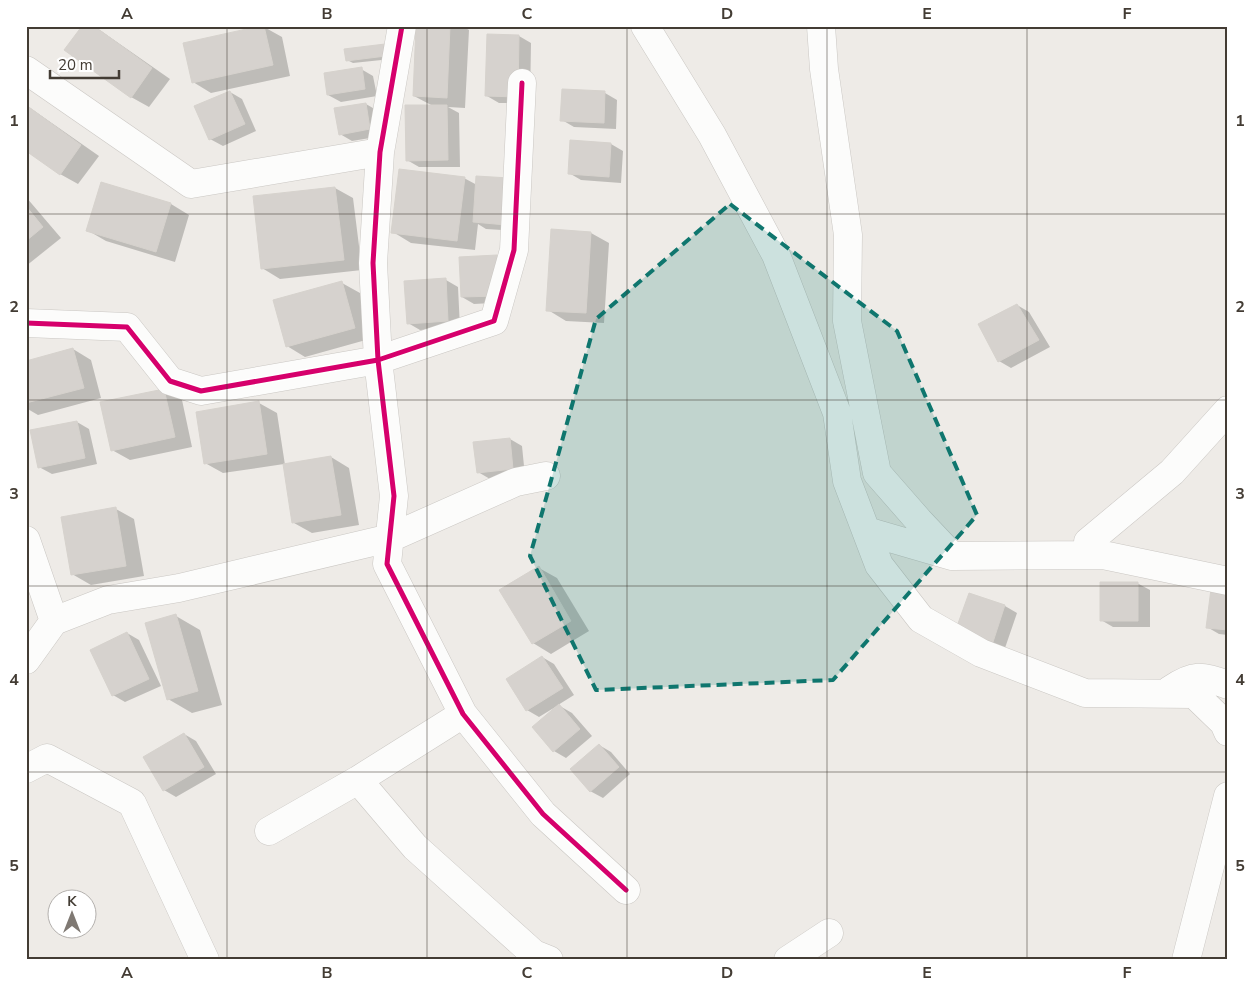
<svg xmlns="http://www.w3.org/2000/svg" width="1254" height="986" font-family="'Nunito Sans',sans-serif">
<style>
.shadow{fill:#0003}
.building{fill:#d6d2ce;stroke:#d6d2cd}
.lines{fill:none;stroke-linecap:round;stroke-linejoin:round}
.minor-casing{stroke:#cac7c3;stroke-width:29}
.minor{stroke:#fcfcfb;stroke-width:28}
.cycleway-casing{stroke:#fff;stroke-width:8}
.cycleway{stroke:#d6006c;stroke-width:5}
.marked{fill:#0f766e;fill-opacity:0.2;stroke:#0f766e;stroke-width:4;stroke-dasharray:10 6;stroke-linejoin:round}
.grid{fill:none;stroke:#433c34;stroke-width:1;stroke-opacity:0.55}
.neatline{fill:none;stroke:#433c34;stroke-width:2}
.grid-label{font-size:16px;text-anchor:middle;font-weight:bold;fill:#433c34}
</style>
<rect width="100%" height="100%" fill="#eeebe7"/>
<path class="shadow" d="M94,26L170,79L149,107L131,97Z
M418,26H462L469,30L465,108L448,107L459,113L460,167H419L407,160L433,106L414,96Z
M264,27L282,37L290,76L211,93L193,82Z
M488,35L519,36L531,43L530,103H499L487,96Z
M384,45L391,59L353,63L347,60Z
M361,69L373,76L377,96L341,102L328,95Z
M230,92L242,99L256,131L223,146L210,139Z
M605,93L617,100L616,129L574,127L562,120Z
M366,104L378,111L382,136L352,141L340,134Z
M26,105L99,156L78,184L60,174L26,149Z
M571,141L611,144L623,151L621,183L581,180L569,173Z
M464,178L477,185L518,231L486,229L478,224L475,250L411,243L393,232Z
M102,183L171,204L189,215L175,262L106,241L87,230Z
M335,188L353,198L362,270L280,279L262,268Z
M26,197L61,238L26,266Z
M591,233L609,243L604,323L566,321L548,310Z
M497,256L509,263L510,302L474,304L462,297Z
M446,280L458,287L460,328L420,330L408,323Z
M342,283L360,293L373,338L305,357L287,346Z
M1017,305L1029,312L1050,347L1011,368L999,361Z
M73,349L91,360L101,398L38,415L26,408V362Z
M164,390L182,400L192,447L130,460L112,450Z
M259,403L277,413L285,465L331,457L349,468L359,525L312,533L294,523L284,464L223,473L205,463Z
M77,422L89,429L97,464L52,474L39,467Z
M510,439L522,446L525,476L490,479L478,472Z
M116,509L134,519L144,576L91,585L72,574Z
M539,568L557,578L589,631L551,654L533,643Z
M1137,583L1150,590V627H1113L1101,620Z
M1228,593V635L1219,634L1207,627Z
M969,594L1005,606L1017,613L1005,648L970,636Z
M176,616L200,630L222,705L192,713L168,699Z
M127,633L139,640L161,686L125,702L113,695Z
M542,657L554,664L574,695L558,705L572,713L592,736L566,758L554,751L557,706L539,717L527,710Z
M184,734L196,741L216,774L176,797L164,790Z
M599,745L611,752L630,774L603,798L590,791Z"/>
<path class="building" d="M82,26H94L152,68L131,98L64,50Z
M260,26H264L273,65L192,83L183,43Z
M416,26H450L447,98L413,96Z
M487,34L519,35L518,97L485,96Z
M385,44L386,56L346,61L344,49Z
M362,67L365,89L327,95L324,73Z
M562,89L605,91L604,123L560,121Z
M230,91L245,124L209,140L194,106Z
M366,103L370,129L339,135L334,108Z
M26,105L81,145L60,175L26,151Z
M405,105H447L448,160L406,161Z
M570,140L611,143L609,177L568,174Z
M399,169L465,177L457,241L391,233Z
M476,176L509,178L506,225L473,222Z
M101,182L171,203L156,252L86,231Z
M335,187L344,260L261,269L253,196Z
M26,206L43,227L26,241Z
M551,229L591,232L586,313L546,311Z
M497,255L499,296L461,297L459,257Z
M446,278L448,321L407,324L404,281Z
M342,281L355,328L286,347L273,300Z
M1017,304L1039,340L998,362L978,324Z
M73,348L84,388L26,403V361Z
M164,389L175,437L111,451L100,402Z
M259,401L267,454L204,464L196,412Z
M77,421L85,458L38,468L30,430Z
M510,438L513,469L477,473L473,442Z
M331,456L341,515L292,523L283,464Z
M116,507L126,566L71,575L61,517Z
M539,566L571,621L532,644L499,590Z
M1100,582H1138V621H1100Z
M1211,589L1228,591V630L1206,628Z
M969,593L1005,605L993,642L956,629Z
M176,614L198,691L167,700L145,623Z
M127,632L149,679L112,696L90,650Z
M542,656L563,688L526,711L506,679Z
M559,704L580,729L553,752L532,727Z
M184,733L204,767L163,791L143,757Z
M599,744L619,767L590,792L570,769Z"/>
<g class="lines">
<g class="minor-casing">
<path id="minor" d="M402,26L380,152L373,263L378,360L394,496L387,564L463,714L543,814L626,890
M645,26L712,135L776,255L837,413L847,481L879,565L921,619L981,653L1085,693L1194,694L1224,723L1228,732
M821,26L824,69L848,235L847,321L877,473L919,521L952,556
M26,70L191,184L380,152
M26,323L127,327L170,381L201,391L378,360L494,321L514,250L522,83
M866,531L952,556L1103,555L1228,581
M26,540L54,621
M1103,555L1088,542L1172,472L1228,410
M26,660L54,621L108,600L179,588L390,538L516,482L546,476
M1170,690C1193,674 1202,675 1228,685
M26,769L47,758L132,803L205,960
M358,780L415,847L534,954L549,960
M269,831L358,780L463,714
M788,960L829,933
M1186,960L1228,796"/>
</g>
<use href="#minor" class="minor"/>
<g class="cycleway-casing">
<path id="cycleway" d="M402,26L380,152L373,263L378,360L394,496L387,564L463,714L543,814L626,890
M26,323L127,327L170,381L201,391L378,360L494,321L514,250L522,83"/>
</g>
<use href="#cycleway" class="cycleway"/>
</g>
<path class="marked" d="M730,204L897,331L977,515L833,680L596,690L530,556L596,319Z"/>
<path class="grid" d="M227,26V960M427,26V960M627,26V960M827,26V960M1027,26V960M26,214H1228M26,400H1228M26,586H1228M26,772H1228"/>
<rect width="1254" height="986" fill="none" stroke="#ffffff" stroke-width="55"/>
<g transform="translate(72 914)"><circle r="24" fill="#ffffff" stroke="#b4b1ae"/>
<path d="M0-4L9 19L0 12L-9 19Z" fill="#7f7973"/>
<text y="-8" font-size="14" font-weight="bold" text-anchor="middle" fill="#433c34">K</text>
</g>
<path d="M50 70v8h69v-8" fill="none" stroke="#433c34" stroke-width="2.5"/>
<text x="58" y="70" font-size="15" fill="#433c34" stroke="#ffffff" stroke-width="4" paint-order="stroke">20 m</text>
<rect x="28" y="28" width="1198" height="930" class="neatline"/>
<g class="grid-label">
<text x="127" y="19">A</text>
<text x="327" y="19">B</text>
<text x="527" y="19">C</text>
<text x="727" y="19">D</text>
<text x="927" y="19">E</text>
<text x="1127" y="19">F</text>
<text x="14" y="126">1</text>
<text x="1240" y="126">1</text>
<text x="14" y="312">2</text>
<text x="1240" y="312">2</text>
<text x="14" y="499">3</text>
<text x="1240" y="499">3</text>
<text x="14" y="685">4</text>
<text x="1240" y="685">4</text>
<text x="14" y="871">5</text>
<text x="1240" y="871">5</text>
<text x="127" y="978">A</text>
<text x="327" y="978">B</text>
<text x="527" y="978">C</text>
<text x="727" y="978">D</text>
<text x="927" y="978">E</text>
<text x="1127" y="978">F</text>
</g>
</svg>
